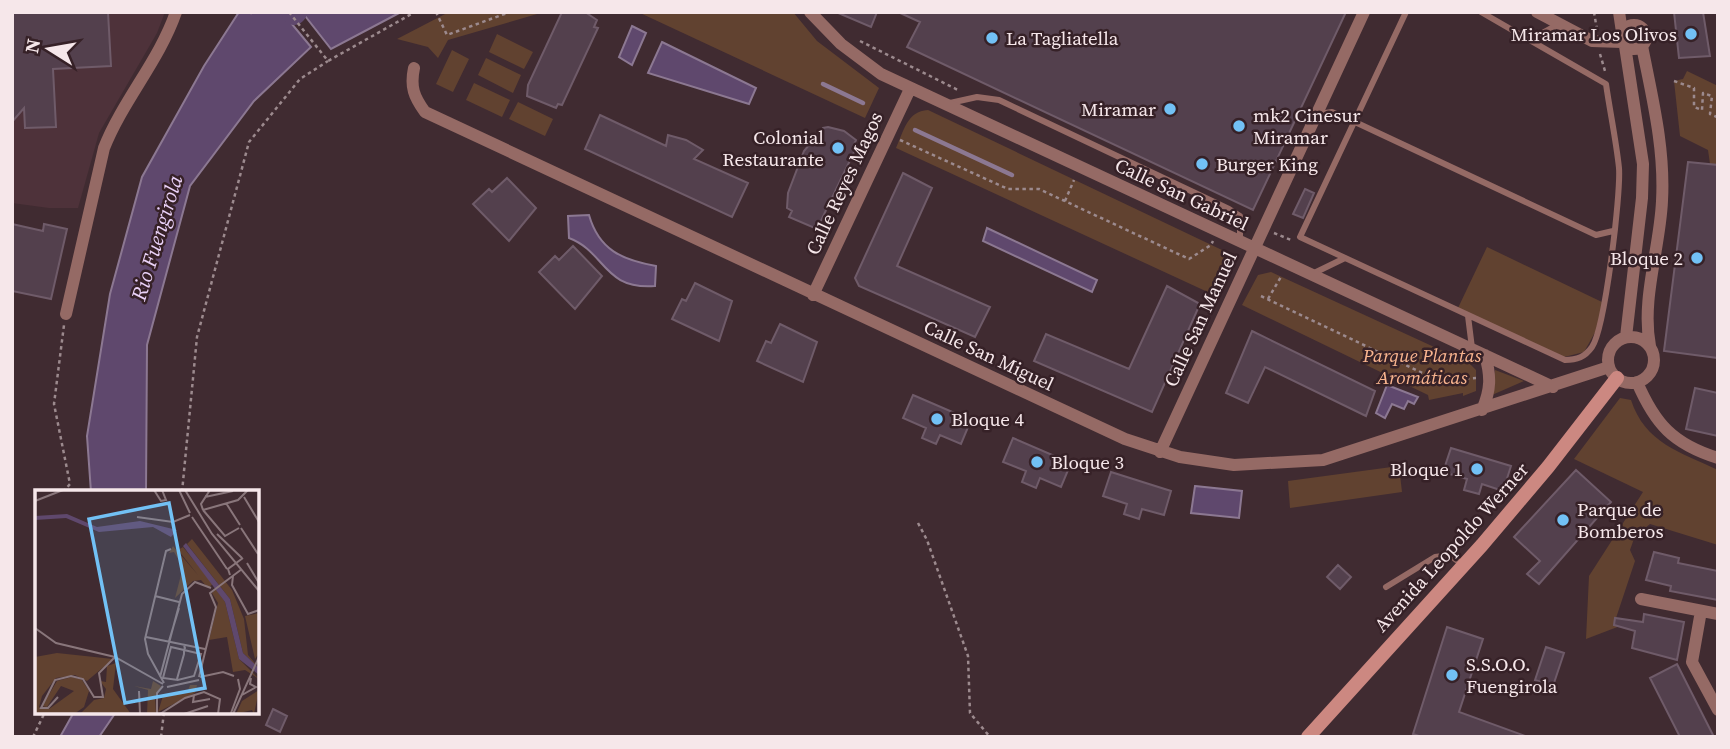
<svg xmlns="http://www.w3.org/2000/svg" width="1730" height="749" font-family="'Source Serif 4',serif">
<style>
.built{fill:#4e323a}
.green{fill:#614230}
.water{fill:#5f486d;stroke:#8c7892;stroke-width:2}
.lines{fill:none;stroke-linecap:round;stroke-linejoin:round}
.stream{stroke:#8c7892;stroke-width:4.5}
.river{stroke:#5f486d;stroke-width:24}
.building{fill:#53404d;stroke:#6f5b69;stroke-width:2}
.path{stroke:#9c8a8e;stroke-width:2.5;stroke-dasharray:3.5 3.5;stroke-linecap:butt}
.lane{stroke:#956a65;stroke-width:6}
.street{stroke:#956a65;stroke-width:12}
.secondary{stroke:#cc8881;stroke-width:14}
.poi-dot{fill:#72c1f5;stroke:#362127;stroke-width:2.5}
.labels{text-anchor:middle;stroke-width:5;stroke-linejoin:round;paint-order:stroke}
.poi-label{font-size:19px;fill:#f6e7ea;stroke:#362127;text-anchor:start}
.street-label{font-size:19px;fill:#f6e7ea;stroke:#362127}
.park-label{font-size:19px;font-style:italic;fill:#fab58f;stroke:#362127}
.water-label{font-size:21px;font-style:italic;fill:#ead2f8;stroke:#362127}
.inset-road{fill:none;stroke:#89767b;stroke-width:2}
.view{fill:#72c1f5;fill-opacity:0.15;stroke:#72c1f5;stroke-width:3.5}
.inset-edge{fill:none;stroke:#f6e7ea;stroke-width:3.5}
</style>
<rect width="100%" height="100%" fill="#402b31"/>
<path class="built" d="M12,12H165L157,33L99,133L78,208H49L12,203Z"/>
<path class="green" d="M449,12H544L448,40L438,58L428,47L397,39Z
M638,12H793L817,41L879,88L865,118Z
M497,34L533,52L524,69L489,52Z
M452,50L469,59L453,92L436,84Z
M486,58L521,75L513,93L478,75Z
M1687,71L1718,86V165L1710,164L1708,150L1680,136L1674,81L1683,79Z
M474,83L510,100L502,117L466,100Z
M518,102L553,119L545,136L509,119Z
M928,110L1222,250L1226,263L1212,294L896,148C904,131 907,111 928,110Z
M1487,247L1602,302L1598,327L1584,352L1564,357L1458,308Z
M1271,272L1469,363L1476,370V391L1463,396V393L1429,400L1428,395L1242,305L1258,275Z
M1495,370L1524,381L1492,395Z
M1620,398L1631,400C1645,443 1680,452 1718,470V545L1650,524L1635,536L1630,550L1635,561L1616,618L1620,626L1586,639L1589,576L1643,492L1574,459Z
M1399,466L1402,492L1290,508L1288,481Z"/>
<path class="water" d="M239,12H282L311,47L254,101L190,186L147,345L146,492H91L87,436L110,294L142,177L204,66Z
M302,12H401L331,49Z
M632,26L646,33L632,65L619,57Z
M662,42L756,88L749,104L648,73Z
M589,215C599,250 622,260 656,266L655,286C603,290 606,252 569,238L568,216Z
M987,228L1097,280L1092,292L983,241Z
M1387,385L1418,397L1414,404L1408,401L1404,409L1392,404L1385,418L1376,413Z
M1195,486L1242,491L1239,518L1191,513Z
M74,712H116L99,737H60Z"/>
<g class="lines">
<path class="stream" d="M823,84L863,103
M915,130L1012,175"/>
<path class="river" d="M294,13L295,12"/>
</g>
<path class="building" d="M12,12H108L111,66L53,69L56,127L25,128L24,108L12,122Z
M562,12H585L597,20L594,27L598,28L562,105L558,104L556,108L527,96L528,85Z
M836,12H877L871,27Z
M898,12H1346L1253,210L907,47L920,22Z
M1674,12H1703L1710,56L1679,58Z
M600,115L666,146L668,135L686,140L703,150L694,159L748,183L732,217L585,149Z
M828,127L844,131L856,140L853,147L856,148L817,229L789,217L792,211L787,208L788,193L804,151L823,128Z
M1688,162L1718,165V358L1664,351Z
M903,173L932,188L897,266L990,307L975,337L859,286L855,278Z
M507,178L536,208L509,241L473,204L489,189L492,192Z
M1305,189L1314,193L1303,218L1293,214Z
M12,224L43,231L44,224L67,229L51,299L12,291Z
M573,246L602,276L575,309L539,272L555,256L559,260Z
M695,283L732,301L719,341L672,319L682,299L686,301Z
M1167,286L1200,304L1152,412L1034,361L1046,334L1129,369Z
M780,324L817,342L803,382L757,361L766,341L771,343Z
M1252,331L1375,391L1366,416L1265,367L1248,403L1226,393Z
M1695,388L1718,393V436L1686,429Z
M913,395L971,420L961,444L940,435L936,444L922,438L926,428L903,418Z
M1013,438L1071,463L1061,487L1040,478L1036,488L1022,482L1026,471L1003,462Z
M1451,448L1511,466L1503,491L1482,484L1479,494L1464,490L1467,479L1443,472Z
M1576,470L1611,502L1539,584L1527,574L1540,561L1514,537Z
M1111,472L1171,491L1164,515L1142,509L1139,519L1124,514L1127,504L1103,496Z
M1654,552L1679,558L1678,563L1718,571V600L1670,591L1671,586L1646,580Z
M1338,565L1351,577L1340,589L1327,577Z
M1644,614L1684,622L1677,660L1632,648L1635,631L1614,625L1615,618L1643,622Z
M1447,627L1483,639L1459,712L1528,737H1422L1413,734Z
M1546,647L1564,653L1553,686L1535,680Z
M1677,664L1714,737H1680L1650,678Z
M273,709L287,716L280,732L266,725Z"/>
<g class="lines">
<path class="path" d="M251,12L252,14
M289,12L328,61L415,12
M436,12L447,35L510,12
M1594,12L1597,30
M860,41L960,91
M1600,54L1605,71
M1674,81L1694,88V107L1702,110L1703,93L1712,96L1710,114L1717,117L1718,112
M900,140L1008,189H1039L1189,259L1211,245L1213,241
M1065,201L1074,180
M1274,233L1291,240
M1261,296L1437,380L1476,378
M1268,299L1282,275
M63,492L70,484L54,404L64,325
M182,492L197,337L249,142L300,79L328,61
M918,523L927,540L968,656L970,713L990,737
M33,737L45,712
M161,737L164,712"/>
<path class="lane" d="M1406,12L1300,237L1565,360C1577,360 1585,357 1592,347C1605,328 1621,194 1619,168C1616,140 1610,112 1606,84L1481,12
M1530,40L1559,24
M950,103L977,97L999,100L1229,209L1240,216V241
M1318,114L1332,112L1355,122L1596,235L1613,231
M1312,274L1345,258
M1468,316L1472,348
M1386,587L1435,557L1450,555L1463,565"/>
<path class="street" d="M810,12L841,44L881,74L1553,387
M1537,12L1592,41L1622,42
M1619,12L1622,32
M1622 37a12 12 0 1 1 24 0a12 12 0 1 1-24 0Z
M1625,46L1643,164L1642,198L1626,337
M1642,46C1652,97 1665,148 1662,201C1660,248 1641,299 1650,346
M414,68C410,87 414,97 425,112L1125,439L1180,457L1234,465L1323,460L1609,367
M813,295L910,89
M66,314L104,148C123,100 159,61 176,12
M1608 360a23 23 0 1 1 46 0a23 23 0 1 1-46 0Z
M1637,382C1655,424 1673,444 1718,458
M1482,410C1491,390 1491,376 1485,355
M1160,452L1364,12
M1641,599L1718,614
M1701,611L1692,662L1718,710"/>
<path class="secondary" d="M1308,737L1482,545L1548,467L1617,378"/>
</g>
<g class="poi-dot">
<circle cx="1691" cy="34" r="7"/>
<circle cx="992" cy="38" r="7"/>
<circle cx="1170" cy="109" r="7"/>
<circle cx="1239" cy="126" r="7"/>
<circle cx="838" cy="148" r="7"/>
<circle cx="1202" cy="164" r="7"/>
<circle cx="1697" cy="258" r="7"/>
<circle cx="937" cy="419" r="7"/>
<circle cx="1037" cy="462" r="7"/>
<circle cx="1477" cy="469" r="7"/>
<circle cx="1563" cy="520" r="7"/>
<circle cx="1452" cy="675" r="7"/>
</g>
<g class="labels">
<g class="poi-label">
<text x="1677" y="41" text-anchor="end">Miramar Los Olivos</text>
<text x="1006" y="45">La Tagliatella</text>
<text x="1156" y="116" text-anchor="end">Miramar</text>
<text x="1253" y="122">mk2 Cinesur<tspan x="1253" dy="22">Miramar</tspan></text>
<text x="824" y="144" text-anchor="end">Colonial<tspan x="824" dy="22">Restaurante</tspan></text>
<text x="1216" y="171">Burger King</text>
<text x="1683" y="265" text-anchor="end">Bloque 2</text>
<text x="951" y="426">Bloque 4</text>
<text x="1051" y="469">Bloque 3</text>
<text x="1463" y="476" text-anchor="end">Bloque 1</text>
<text x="1577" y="516">Parque de<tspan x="1577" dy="22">Bomberos</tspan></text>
<text x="1466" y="671">S.S.O.O.<tspan x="1466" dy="22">Fuengirola</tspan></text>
</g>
<g class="street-label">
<text transform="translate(844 183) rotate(-65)" y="7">Calle Reyes Magos</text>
<text transform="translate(1182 194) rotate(25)" y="7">Calle San Gabriel</text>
<text transform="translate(1200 319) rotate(-65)" y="7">Calle San Manuel</text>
<text transform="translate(989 355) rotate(25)" y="7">Calle San Miguel</text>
<text transform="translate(1451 547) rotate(-48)" y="7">Avenida Leopoldo Werner</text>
</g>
<g class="park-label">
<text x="1422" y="362">Parque Plantas<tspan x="1422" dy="22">Aromáticas</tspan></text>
</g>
<g class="water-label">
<text transform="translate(157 238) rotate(-73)" y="7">Rio Fuengirola</text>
</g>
</g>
<g transform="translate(35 490)">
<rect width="224" height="224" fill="#402b31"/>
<path d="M157,49L197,100L209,129L213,165L224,178L208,163L195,109L152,54ZM138,56L163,85L143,60L148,57L178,94L173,98L166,90L158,91L140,108L148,77L139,62L134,63ZM181,99L190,112L204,169L224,189L210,180L198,182L192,147L174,150L183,113L177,103ZM224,123V163L220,169L210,126ZM22,163L78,169L52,191L40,185L21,188L7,206L4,217L14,219L39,201L26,196L12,217L7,216L22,191L37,187L47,190L54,201L49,217L39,224H0V167ZM81,173L78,199L96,224H45L59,210L69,208L71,199L65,191L71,192L72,176ZM118,191L126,196L120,207L121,224H112L113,200L99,196L116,199ZM155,195H162L160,203L123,222L128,206L152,203ZM224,200L219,224L217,220L201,224L207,211Z" fill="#614230"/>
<path d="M32,24L62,37L105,31L142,40L136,47L118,37L64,42L31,28L0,30V26ZM151,53L195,109L208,163L224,178V185L204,169L190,112L148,56Z" fill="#5f486d"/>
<path class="inset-road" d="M119,0L126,11L131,10L127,0M144,0L155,23M150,0L177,44L224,101M170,7L198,1M209,7L224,32M0,11L28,0M191,13L205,35M168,20L203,10L213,0M168,20L190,46L204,38M168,20L166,14L175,0M102,27L138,32L155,25M157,27L192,79M206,38L223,64M182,44L207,68M212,73L224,93M195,85L193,79L208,68M198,86L197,95L213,124L224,120M120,106L144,112M0,138L21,153L80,167L128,194M111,147L170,159M134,151L144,118M125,187L147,104L160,92L176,98M164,187L181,117L175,103L207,79M165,187L188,182L199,186M143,190L128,188L136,157L149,160L166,164L159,186L143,190L142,189L149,164V160L150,158L149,156M129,193L113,164L110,149L131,61L136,59M132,197L164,190M104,201L105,224M159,205L158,212L175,209M207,205L221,197L215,194L216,188M23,207L13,218H6L20,190L36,186L48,189L59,207H68L64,183L80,167M196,223L205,199L203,189M122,224V203L128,196M125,224L150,208L169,202L185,209L183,224M149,224L173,216M198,224L224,167"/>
<path class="view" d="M134,13L170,198L90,213L54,29Z"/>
<rect width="224" height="224" class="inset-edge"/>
</g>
<rect width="1730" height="749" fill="none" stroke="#f6e7ea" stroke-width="28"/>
<g transform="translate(49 49) rotate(281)" stroke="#362127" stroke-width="5" paint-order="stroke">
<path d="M0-5L12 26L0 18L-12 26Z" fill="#f6e7ea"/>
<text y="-10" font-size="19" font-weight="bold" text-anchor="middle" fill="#f6e7ea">N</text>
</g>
</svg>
